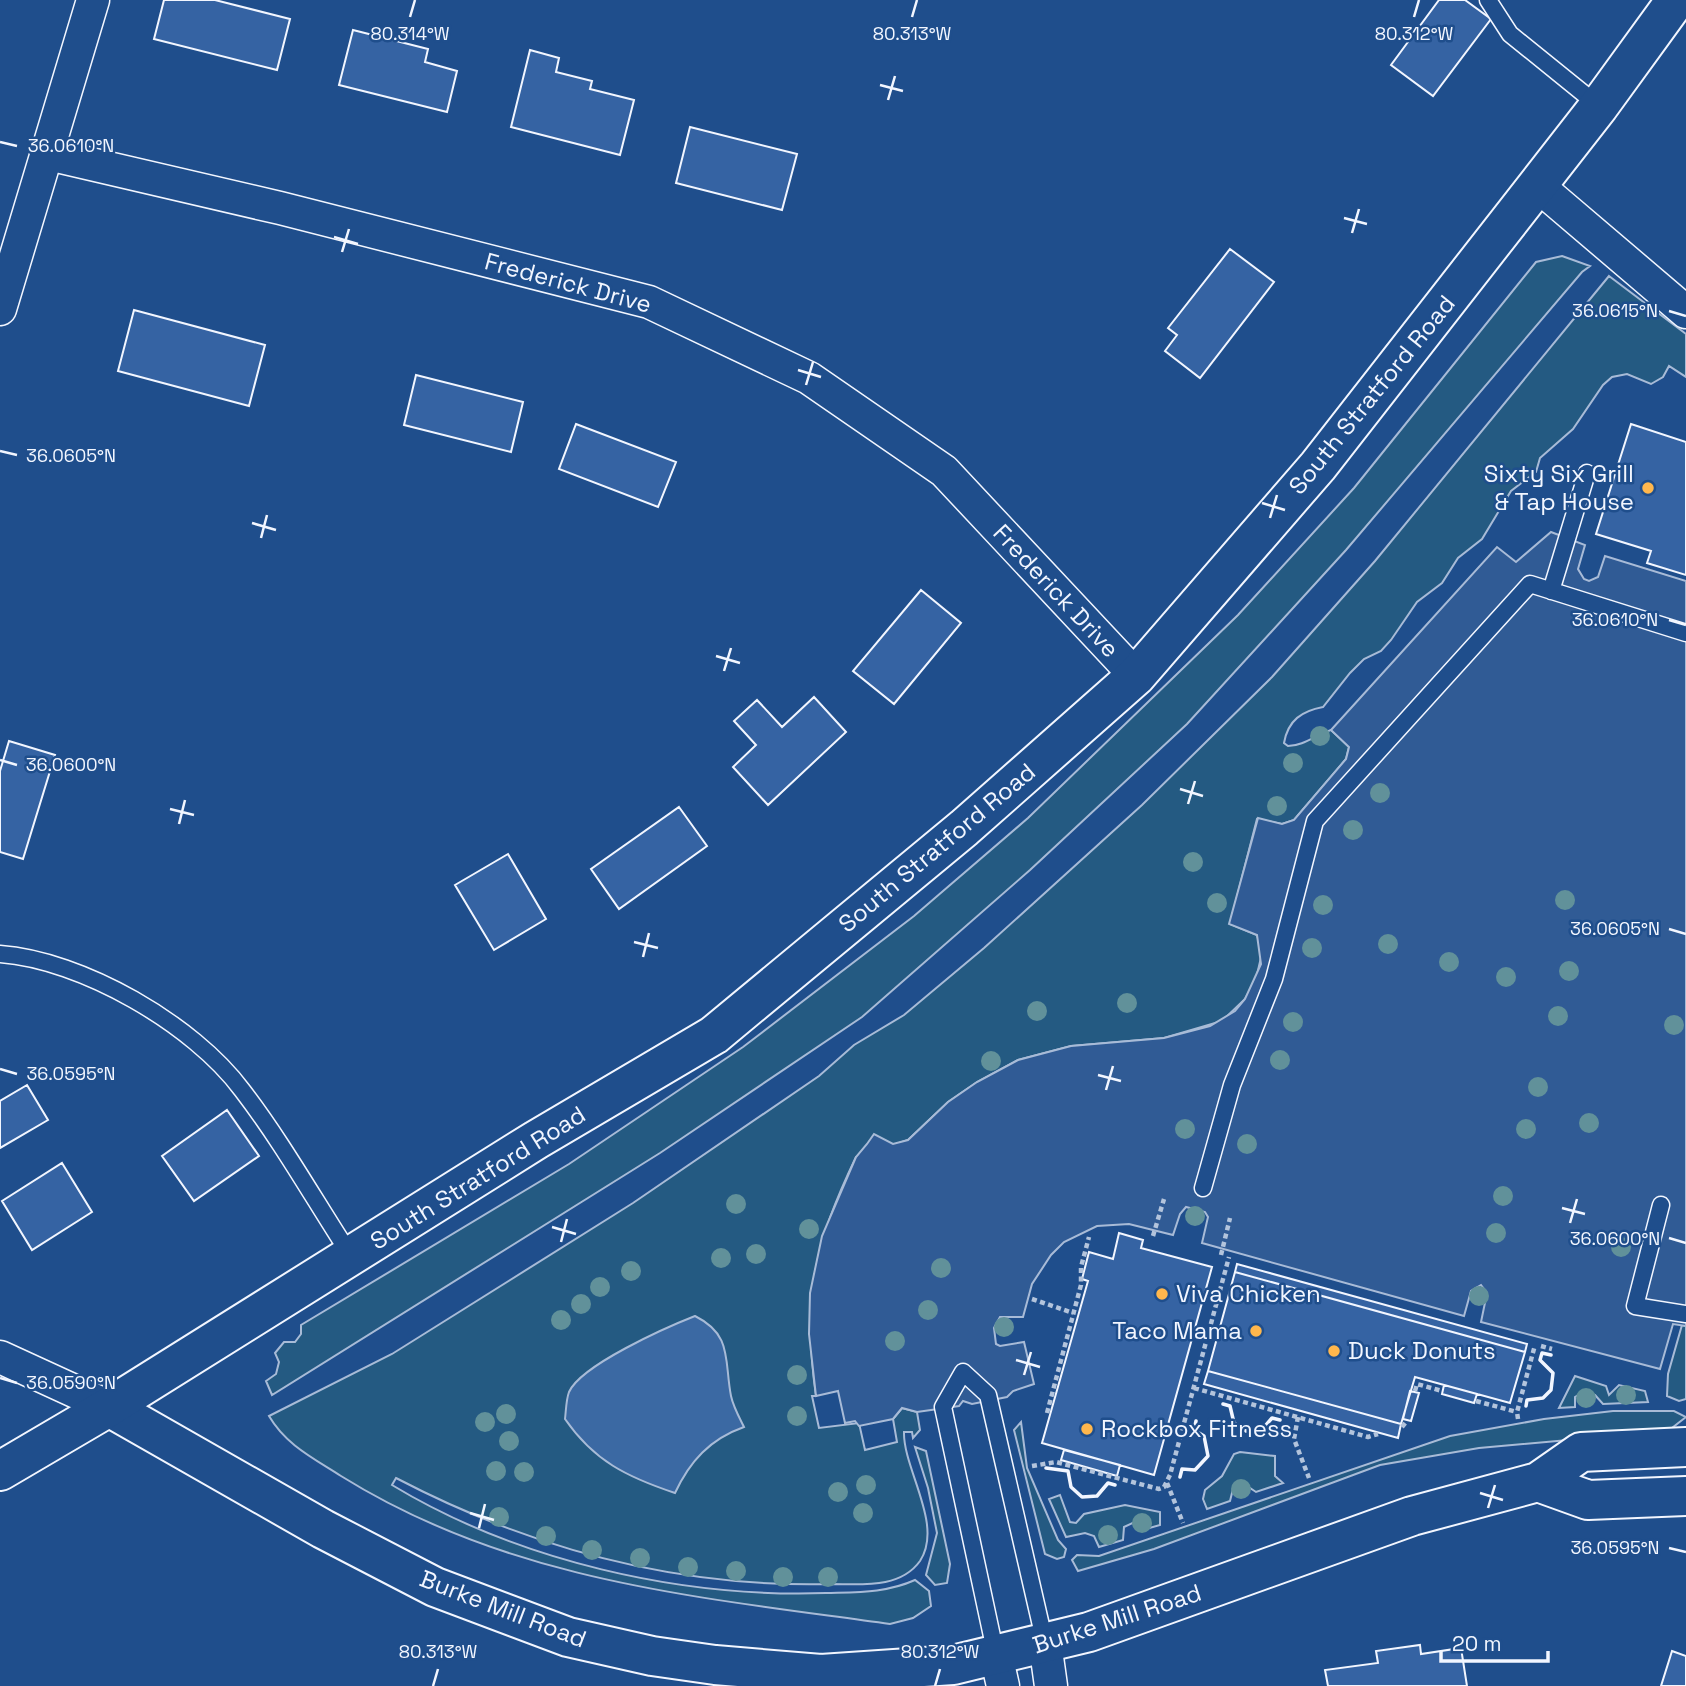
<svg xmlns="http://www.w3.org/2000/svg" width="1686" height="1686" font-family="'Space Grotesk',sans-serif">
<style>
.green{fill:#245a82;stroke:#a8bbd7;stroke-width:2}
.parking{fill:#305b95;stroke:#a8bbd7;stroke-width:2}
.water{fill:#3b69a3;stroke:#a8bbd7;stroke-width:2}
.building{fill:#3563a3;stroke:#f2f6ff;stroke-width:2}
.lines{fill:none;stroke-linecap:round;stroke-linejoin:round}
.lane-casing{stroke:#f2f6ff;stroke-width:19}
.street-casing{stroke:#f2f6ff;stroke-width:35}
.secondary-casing{stroke:#f2f6ff;stroke-width:42}
.primary-casing{stroke:#f2f6ff;stroke-width:42}
.path{stroke:#b3c4dc;stroke-width:4.5;stroke-dasharray:5 3.5;stroke-linecap:butt}
.lane{stroke:#1f4e8c;stroke-width:16}
.street{stroke:#1f4e8c;stroke-width:32}
.secondary{stroke:#1f4e8c;stroke-width:38}
.primary{stroke:#1f4e8c;stroke-width:38}
.wall{stroke:#f2f6ff;stroke-width:3.5}
.tree{fill:#61919a}
.ticks{fill:none;stroke:#f2f6ff;stroke-width:2.5}
.poi-dot{fill:#ffb74d;stroke:#1f4e8c;stroke-width:2.5}
.labels{text-anchor:middle;stroke-width:5;stroke-linejoin:round;paint-order:stroke}
.street-label{font-size:24px;fill:#f2f6ff;stroke:#1f4e8c}
.poi-label{font-size:24px;fill:#f2f6ff;stroke:#1f4e8c;text-anchor:start}
.ticks-label{font-size:18px;text-anchor:middle;fill:#f2f6ff;stroke:#1f4e8c;stroke-width:5;stroke-linejoin:round;paint-order:stroke}
</style>
<rect width="100%" height="100%" fill="#1f4e8c"/>
<path class="green" d="M1562,256L1590,266L1582,272L1346,550L1187,724L1030,870L862,1017L660,1153L272,1395L266,1381L276,1374L279,1362L275,1353L284,1342H295L301,1334V1325L569,1164L743,1047L914,916L1028,818L1238,615L1354,488L1536,262Z
M1609,276L1686,334V377L1669,366L1663,377L1651,384L1627,374L1612,377L1603,385L1573,429L1540,458L1536,472L1511,491L1482,539L1458,558L1442,583L1417,602L1391,640L1381,651L1364,659L1350,673L1323,707C1302,711 1288,720 1284,743L1288,746C1303,746 1316,735 1331,730L1349,747L1346,759L1294,820L1282,824L1257,819L1230,924L1257,935L1262,953L1256,979L1245,999L1222,1021L1164,1038L1071,1046L1018,1060L977,1082L948,1102L908,1140L856,1157C814,1245 802,1298 816,1396H812L819,1428L859,1423L865,1450L897,1442L893,1419L902,1408L917,1412L920,1430L913,1438L912,1432H904C903,1469 944,1525 920,1561C900,1589 861,1584 831,1584C677,1588 532,1549 396,1478L392,1485C518,1561 680,1598 826,1593C858,1592 886,1593 915,1580L929,1591L931,1606L913,1618L890,1624C698,1597 511,1582 341,1476C313,1458 286,1445 269,1416L392,1354L633,1203L819,1076L854,1045L904,1015L984,948L1142,805L1272,677L1375,561Z
M1682,1325L1686,1326V1399L1679,1401L1667,1396L1668,1374Z
M1575,1376L1606,1386L1609,1395L1619,1385L1645,1391L1648,1402L1603,1404L1595,1395L1583,1392L1575,1397V1407L1559,1408Z
M1613,1411H1674L1686,1417L1668,1431L1479,1448L1380,1465L1154,1549L1078,1571L1072,1560L1077,1555L1099,1556L1450,1436L1544,1419Z
M1021,1422L1027,1468L1058,1540L1066,1549L1064,1557L1057,1559L1045,1554L1014,1430Z
M915,1447L926,1451L950,1564L947,1583L935,1585L926,1575L937,1533L928,1488Z
M1240,1452L1275,1456V1476L1283,1483L1256,1492L1241,1482L1234,1485L1230,1501L1207,1509L1203,1499L1205,1490L1222,1476L1234,1454Z
M1060,1495L1070,1522L1076,1523L1084,1514L1125,1505L1160,1512V1525L1146,1529V1521L1141,1519L1124,1527L1123,1540L1099,1547L1094,1536L1085,1533L1066,1537L1049,1499Z"/>
<path class="parking" d="M1551,532L1585,545L1578,569L1584,579L1589,581L1598,577L1605,556L1686,581V1326L1673,1324L1660,1369L1481,1322L1487,1293L1481,1285L1471,1291L1464,1316L1202,1243L1208,1217L1205,1212L1186,1207L1180,1214L1173,1235L1129,1224L1097,1226L1064,1242L1051,1255L1032,1284L1023,1317H1000L994,1328L996,1344L1000,1346L1024,1342L1034,1384L1013,1391L1007,1397L972,1404L963,1401L959,1406L917,1412L902,1408L893,1419L859,1426L855,1421L845,1423L838,1391L816,1396L809,1334L810,1293L822,1236L856,1157L867,1144L874,1134L893,1144L908,1140L948,1102L977,1082L1018,1060L1071,1046L1164,1038L1210,1026L1235,1011L1245,999L1261,964L1257,935L1229,924L1258,818L1282,824L1294,820L1346,759L1349,747L1331,730L1497,547L1516,562Z"/>
<path class="water" d="M695,1316C733,1335 724,1360 731,1396C733,1406 739,1417 744,1427C710,1439 690,1461 675,1493C627,1477 594,1461 565,1419C566,1411 566,1400 569,1392C581,1365 667,1327 695,1316Z"/>
<path class="building" d="M164,0H215L290,19L277,70L154,39Z
M1439,0H1465L1491,19L1433,96L1391,65Z
M353,30L428,49L425,62L457,71L447,112L339,85Z
M530,50L559,58L556,72L592,81L590,89L634,100L620,155L511,127Z
M690,127L797,154L782,210L676,183Z
M1230,249L1274,282L1200,378L1165,351L1177,335L1168,328Z
M134,310L265,345L249,406L118,371Z
M416,375L523,402L511,452L404,425Z
M576,424L676,462L658,507L559,469Z
M1631,424L1686,442V575L1647,563L1651,551L1596,534Z
M921,590L961,623L894,704L853,671Z
M814,697L846,732L768,805L733,767L756,745L734,721L757,700L782,727Z
M9,741L55,755L23,859L0,852V771Z
M679,807L707,846L619,909L591,869Z
M508,854L546,919L494,950L455,885Z
M27,1085L48,1120L0,1148V1101Z
M227,1110L259,1156L194,1201L162,1156Z
M62,1163L92,1212L32,1250L2,1201Z
M1119,1233L1143,1240L1141,1248L1212,1267L1154,1475L1042,1443L1088,1281L1082,1279L1089,1252L1113,1259Z
M1237,1264L1527,1344L1525,1352L1235,1272Z
M1235,1272L1525,1352L1510,1403L1415,1377L1401,1424L1208,1371Z
M1208,1371L1401,1424L1398,1438L1204,1384Z
M1444,1385L1477,1394L1474,1403L1442,1394Z
M1410,1391L1419,1393L1411,1421L1403,1419Z
M1064,1450L1120,1465L1117,1476L1061,1460Z
M1420,1645L1421,1654L1461,1648L1467,1686H1328L1325,1670L1378,1663L1376,1651Z
M1672,1651L1686,1656V1686H1661Z"/>
<g class="lines">
<g class="lane-casing">
<path id="lane" d="M1488,0L1510,34L1599,106
M1551,591L1587,473
M0,954C82,960 193,1024 242,1090C282,1142 315,1201 351,1256
M1203,1188L1232,1085L1274,979L1315,821L1530,584L1686,633
M1661,1205L1635,1306L1686,1314
M996,1655L943,1407L963,1372L988,1395L1045,1643"/>
</g>
<g class="street-casing">
<path id="street" d="M48,154L280,208L649,302L809,378L944,471L1136,676
M1537,185L1686,312
M0,309L93,0
M0,1357L109,1407
M1045,1643L1051,1686
M996,1655L1003,1686"/>
</g>
<g class="secondary-casing">
<path id="secondary" d="M109,1407L323,1529L435,1587L568,1637L652,1656L715,1665L821,1674L953,1665L1089,1632L1412,1516L1538,1482L1581,1452L1686,1447
M1538,1482L1588,1500L1686,1496"/>
</g>
<g class="primary-casing">
<path id="primary" d="M0,1471L109,1407L536,1140L714,1035L964,828L1136,676L1318,466L1599,106L1676,0"/>
</g>
<path class="path" d="M1153,1236L1164,1199
M1221,1255L1230,1218
M1032,1299L1073,1313
M1541,1346L1552,1349
M1194,1388L1368,1437L1378,1434
M1415,1391L1417,1384L1442,1391
M1476,1401L1517,1412
M1047,1413L1081,1285V1267L1089,1237
M1298,1417L1294,1439L1309,1478
M1518,1419L1517,1412L1535,1345
M1402,1427L1407,1421
M1032,1466L1056,1462L1159,1489L1164,1487L1170,1475L1229,1257
M1167,1483L1183,1523"/>
<use href="#lane" class="lane"/>
<use href="#street" class="street"/>
<use href="#secondary" class="secondary"/>
<use href="#primary" class="primary"/>
<path class="wall" d="M1223,1404L1230,1406L1234,1423L1246,1431H1261L1272,1418L1280,1420
M1526,1406L1527,1400L1543,1398L1551,1390L1553,1373L1540,1360L1542,1353L1551,1355
M1046,1468L1068,1471L1071,1487L1082,1497L1097,1496L1108,1483L1115,1485
M1180,1477L1182,1469L1195,1470L1208,1456L1204,1436L1194,1430L1196,1421"/>
</g>
<g class="tree">
<circle cx="1320" cy="736" r="10"/>
<circle cx="1293" cy="763" r="10"/>
<circle cx="1380" cy="793" r="10"/>
<circle cx="1277" cy="806" r="10"/>
<circle cx="1353" cy="830" r="10"/>
<circle cx="1193" cy="862" r="10"/>
<circle cx="1565" cy="900" r="10"/>
<circle cx="1217" cy="903" r="10"/>
<circle cx="1323" cy="905" r="10"/>
<circle cx="1388" cy="944" r="10"/>
<circle cx="1312" cy="948" r="10"/>
<circle cx="1449" cy="962" r="10"/>
<circle cx="1569" cy="971" r="10"/>
<circle cx="1506" cy="977" r="10"/>
<circle cx="1127" cy="1003" r="10"/>
<circle cx="1037" cy="1011" r="10"/>
<circle cx="1558" cy="1016" r="10"/>
<circle cx="1293" cy="1022" r="10"/>
<circle cx="1674" cy="1025" r="10"/>
<circle cx="1280" cy="1060" r="10"/>
<circle cx="991" cy="1061" r="10"/>
<circle cx="1538" cy="1087" r="10"/>
<circle cx="1589" cy="1123" r="10"/>
<circle cx="1185" cy="1129" r="10"/>
<circle cx="1526" cy="1129" r="10"/>
<circle cx="1247" cy="1144" r="10"/>
<circle cx="1503" cy="1196" r="10"/>
<circle cx="736" cy="1204" r="10"/>
<circle cx="1195" cy="1216" r="10"/>
<circle cx="809" cy="1229" r="10"/>
<circle cx="1496" cy="1233" r="10"/>
<circle cx="1621" cy="1247" r="10"/>
<circle cx="756" cy="1254" r="10"/>
<circle cx="721" cy="1258" r="10"/>
<circle cx="941" cy="1268" r="10"/>
<circle cx="631" cy="1271" r="10"/>
<circle cx="600" cy="1287" r="10"/>
<circle cx="1479" cy="1296" r="10"/>
<circle cx="581" cy="1304" r="10"/>
<circle cx="928" cy="1310" r="10"/>
<circle cx="561" cy="1320" r="10"/>
<circle cx="1004" cy="1327" r="10"/>
<circle cx="895" cy="1341" r="10"/>
<circle cx="797" cy="1375" r="10"/>
<circle cx="1626" cy="1395" r="10"/>
<circle cx="1586" cy="1398" r="10"/>
<circle cx="506" cy="1414" r="10"/>
<circle cx="797" cy="1416" r="10"/>
<circle cx="485" cy="1422" r="10"/>
<circle cx="509" cy="1441" r="10"/>
<circle cx="496" cy="1471" r="10"/>
<circle cx="524" cy="1472" r="10"/>
<circle cx="866" cy="1485" r="10"/>
<circle cx="1241" cy="1489" r="10"/>
<circle cx="838" cy="1492" r="10"/>
<circle cx="863" cy="1513" r="10"/>
<circle cx="499" cy="1517" r="10"/>
<circle cx="1142" cy="1523" r="10"/>
<circle cx="1108" cy="1535" r="10"/>
<circle cx="546" cy="1536" r="10"/>
<circle cx="592" cy="1550" r="10"/>
<circle cx="640" cy="1558" r="10"/>
<circle cx="688" cy="1567" r="10"/>
<circle cx="736" cy="1571" r="10"/>
<circle cx="783" cy="1577" r="10"/>
<circle cx="828" cy="1577" r="10"/>
</g>
<path class="ticks" d="M410,17L415,0M912,17L917,0M1414,17L1419,0M880,85L903,91M888,100L895,76M0,142L17,146M1344,218L1367,224M1352,233L1359,209M334,237L358,244M342,252L349,229M1669,311L1686,316M798,370L821,377M806,385L813,362M0,451L17,455M1262,503L1285,510M1270,518L1277,495M252,523L276,530M261,538L267,515M1669,620L1686,625M716,656L740,663M724,671L731,648M0,760L17,765M1180,789L1203,796M1188,804L1195,781M170,809L194,815M179,824L185,800M1669,929L1686,934M634,942L658,948M643,957L649,933M0,1069L17,1074M1098,1075L1121,1081M1106,1090L1113,1066M1562,1208L1585,1214M1570,1223L1577,1199M552,1227L576,1234M1669,1238L1686,1243M561,1242L567,1219M1016,1360L1040,1367M1024,1375L1031,1352M0,1378L17,1383M1480,1493L1503,1500M1488,1508L1495,1485M470,1513L494,1520M479,1528L485,1504M1669,1548L1686,1552M433,1686L438,1669M935,1686L940,1669"/>
<g class="poi-dot">
<circle cx="1648" cy="488" r="7"/>
<circle cx="1162" cy="1294" r="7"/>
<circle cx="1256" cy="1331" r="7"/>
<circle cx="1334" cy="1351" r="7"/>
<circle cx="1087" cy="1429" r="7"/>
</g>
<g class="labels">
<g class="street-label">
<text transform="translate(568 283) rotate(15)" y="8">Frederick Drive</text>
<text transform="translate(1372 395) rotate(-51)" y="8">South Stratford Road</text>
<text transform="translate(1056 591) rotate(47)" y="8">Frederick Drive</text>
<text transform="translate(937 848) rotate(-40)" y="8">South Stratford Road</text>
<text transform="translate(478 1178) rotate(-32)" y="8">South Stratford Road</text>
<text transform="translate(503 1609) rotate(21)" y="8">Burke Mill Road</text>
<text transform="translate(1117 1619) rotate(-18)" y="8">Burke Mill Road</text>
</g>
<g class="poi-label">
<text x="1634" y="482" text-anchor="end">Sixty Six Grill<tspan x="1634" dy="28">&amp; Tap House</tspan></text>
<text x="1176" y="1302">Viva Chicken</text>
<text x="1242" y="1339" text-anchor="end">Taco Mama</text>
<text x="1348" y="1359">Duck Donuts</text>
<text x="1101" y="1437">Rockbox Fitness</text>
</g>
</g>
<g class="ticks-label">
<text x="410" y="40">80.314°W</text>
<text x="912" y="40">80.313°W</text>
<text x="1414" y="40">80.312°W</text>
<text x="71" y="152">36.0610°N</text>
<text x="1615" y="317">36.0615°N</text>
<text x="71" y="462">36.0605°N</text>
<text x="1615" y="626">36.0610°N</text>
<text x="71" y="771">36.0600°N</text>
<text x="1615" y="935">36.0605°N</text>
<text x="71" y="1080">36.0595°N</text>
<text x="1615" y="1245">36.0600°N</text>
<text x="71" y="1389">36.0590°N</text>
<text x="1615" y="1554">36.0595°N</text>
<text x="438" y="1658">80.313°W</text>
<text x="940" y="1658">80.312°W</text>
</g>
<path d="M1441 1651v10h107v-10" fill="none" stroke="#f2f6ff" stroke-width="3.5"/>
<text x="1452" y="1651" font-size="21" fill="#f2f6ff" stroke="#1f4e8c" stroke-width="5" paint-order="stroke">20 m</text>
</svg>
